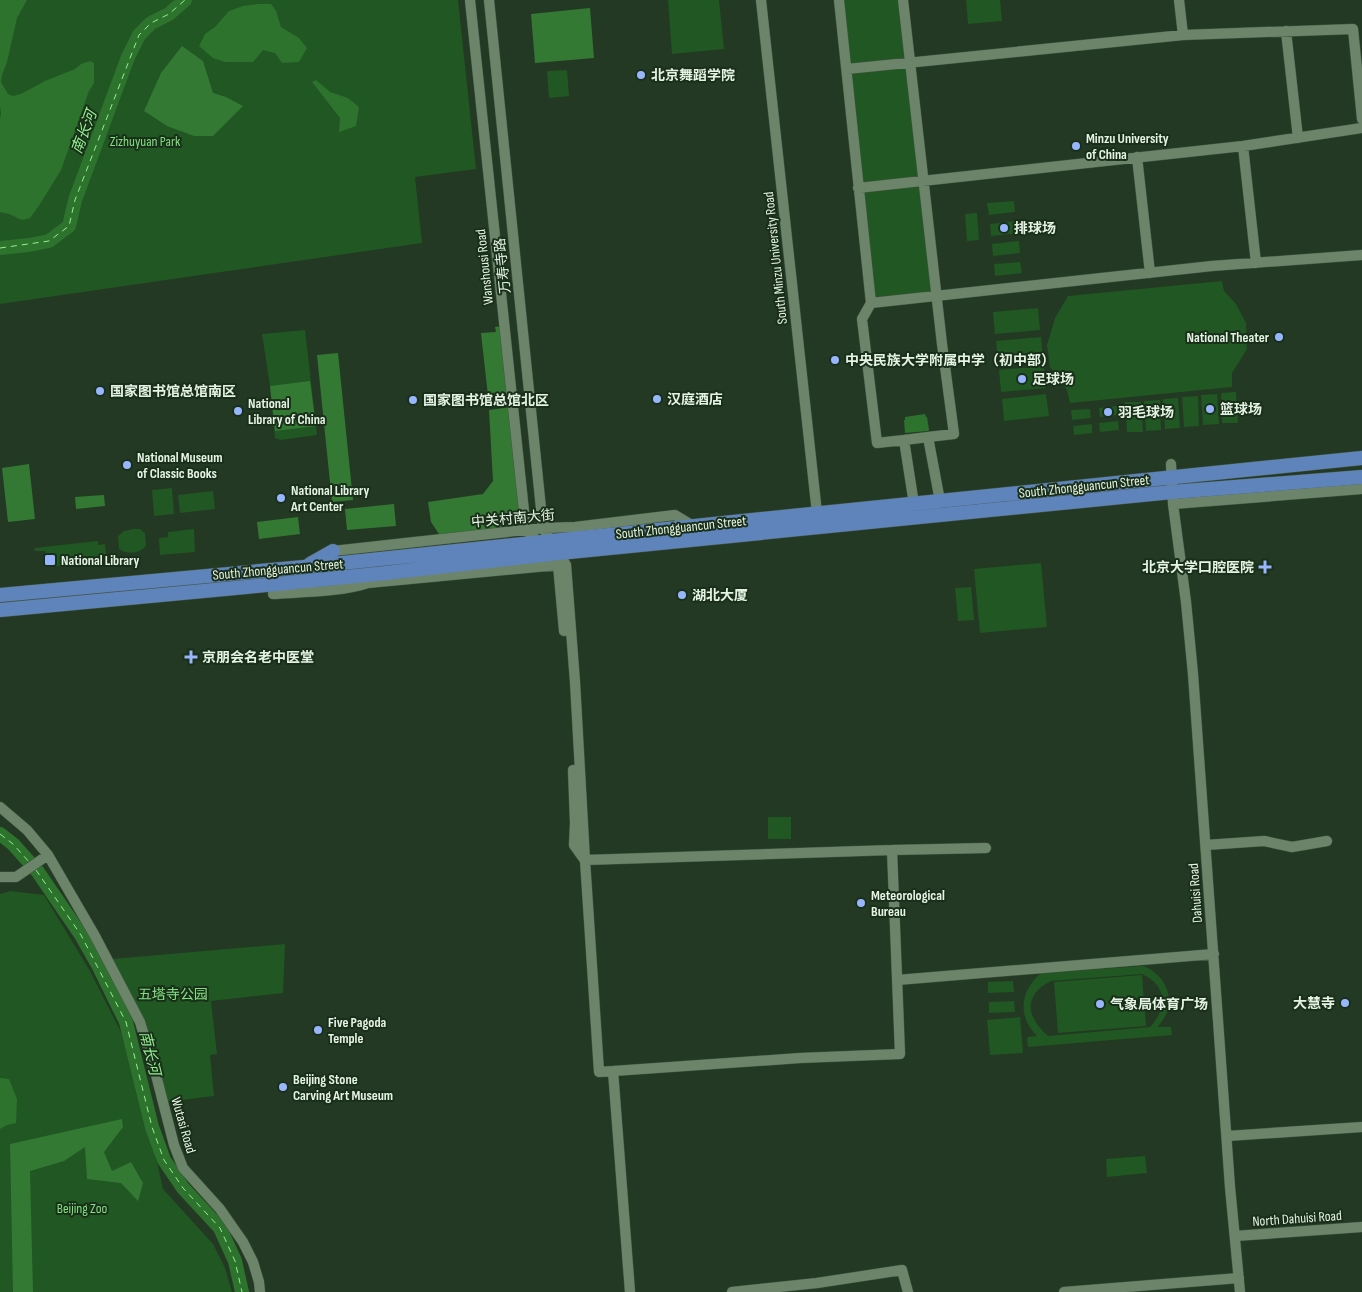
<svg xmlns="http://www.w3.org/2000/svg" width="1362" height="1292" font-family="'Sofia Sans Condensed','Noto Sans SC',sans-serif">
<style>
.green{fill:#205722;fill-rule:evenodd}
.forest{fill:#337934}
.water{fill:#2d732e}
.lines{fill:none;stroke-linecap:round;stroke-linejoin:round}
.river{stroke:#2d732e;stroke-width:14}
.ferry{stroke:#93ef91;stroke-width:1;stroke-dasharray:6 5;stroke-linecap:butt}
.minor-casing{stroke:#445743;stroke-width:11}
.major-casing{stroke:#445743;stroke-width:15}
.minor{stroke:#6c856a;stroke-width:10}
.major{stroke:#5f83bb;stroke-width:14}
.poi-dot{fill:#97b6fd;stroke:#192f19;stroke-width:2}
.labels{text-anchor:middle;stroke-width:4;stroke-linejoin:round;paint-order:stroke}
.poi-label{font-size:14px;font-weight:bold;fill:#e5f3e4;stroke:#192f19;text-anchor:start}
.park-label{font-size:14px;fill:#82df81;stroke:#192f19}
.street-label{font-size:14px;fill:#e5f3e4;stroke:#192f19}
.water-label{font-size:15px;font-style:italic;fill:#93ef91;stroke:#192f19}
</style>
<rect width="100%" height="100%" fill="#233923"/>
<path class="green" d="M0,0H458L476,169L415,177L422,243L0,304Z
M668,0H719L724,49L672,54Z
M839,0H903L937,296L871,303Z
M966,0H1000L1002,21L968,24Z
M567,70L569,96L549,98L547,71Z
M1014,201L1015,212L989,215L987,203Z
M977,213L979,240L967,241L965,214Z
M1017,221L1018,233L991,236L990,224Z
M1019,241L1020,253L993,256L992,244Z
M1020,262L1022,273L995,276L994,264Z
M1222,281L1224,291L1236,304L1246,323L1247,349L1232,373V387L1070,403L1067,390L1050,367L1047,345L1055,318L1068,296Z
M1038,308L1040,330L995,334L993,312Z
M305,330L317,435L280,440L275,438L270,386L262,334Z
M1041,337L1043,359L998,363L996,341Z
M1044,366L1046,388L1001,392L999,370Z
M1236,392L1238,423H1222L1221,393Z
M1046,394L1049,416L1004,421L1002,399Z
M1217,394L1219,424L1203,425L1201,395Z
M1198,396L1199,426L1184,427L1182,397Z
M1178,398L1180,428L1165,429L1163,399Z
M1160,400L1161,430L1146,431L1144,401Z
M1125,402H1141L1143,432H1127Z
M1117,406L1118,415L1100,417L1099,408Z
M1090,409L1091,418L1072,420L1071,410Z
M1118,421L1119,430L1100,432L1099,423Z
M1092,424V433L1074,435L1073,426Z
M172,488L174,514L154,516L152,490Z
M213,491L215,509L180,513L178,495Z
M133,529H140L145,533L146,546C138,554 129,555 119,549L118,536L124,531Z
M194,529L195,552L160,555L159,538L168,537V532Z
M98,541V545L105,544L107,562L46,567L45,551H35L34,548Z
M1041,563L1047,627L980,633L974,569Z
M971,587L974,620L958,621L955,588Z
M768,817H791V839H768Z
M10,891L44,895L90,971L121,1032L157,1162L163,1189L213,1244L225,1268L232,1292H0V894Z
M285,944L283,993L211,1001L217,1054L210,1055L214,1096L165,1102L112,959Z
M1143,966C1160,972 1173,990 1168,1010C1166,1016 1161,1022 1158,1027H1171L1172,1035L1028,1047L1027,1037L1037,1036C1017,1016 1020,991 1041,973ZM1142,974C1167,985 1168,1008 1150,1027L1048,1036C1026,1017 1023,995 1051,981Z
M1142,975L1146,1026L1058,1033L1054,982Z
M1013,981L1014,992L988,993V982Z
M1014,1001L1015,1012L989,1013V1002Z
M1020,1017L1023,1053L990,1055L987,1020Z
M1145,1156L1147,1173L1107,1177L1106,1159Z"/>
<path class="forest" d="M590,8L594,58L535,63L531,14Z
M182,46L203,61L213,93L226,97L243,106L213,136H194L167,126L144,111L161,73Z
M502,326L509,393L488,396L481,333L496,332L495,327Z
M338,353L353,500L332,502L317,355Z
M310,381L316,426L275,431L270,386Z
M511,407L521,513L505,516V530L441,537L431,522L428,502L483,494L493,481L489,410Z
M29,464L35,519L8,522L2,468Z
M104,495L105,506L76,509L75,497Z
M394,504L396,526L347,530L345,509Z
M298,517L300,534L259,539L257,522Z
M122,1119L123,1127L104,1152L112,1171L131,1162L143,1183L138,1201L121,1183L87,1179L85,1147L64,1161L30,1171L33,1292H13L10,1144Z"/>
<path class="water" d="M0,0H27L17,18L7,62L2,75L1,82L8,94L13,96L21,94L45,81L75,69L81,64L90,61L94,63V83L89,91L61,170L40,204L30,218L22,220L9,214L0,212V120L1,113L0,106Z
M257,4H271L276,11L281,27L299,38L307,48L299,62L282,63L275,53L263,50L253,62H225L213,58L199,46L205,34L215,27L229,11L243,6Z
M316,80L330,92L348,98L359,107L356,126L339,132L340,118L312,82Z
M925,414L926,417H927L929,430L928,431L905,433L904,420H905V417Z
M0,1078L9,1079L17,1099L16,1123L7,1125L0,1129Z"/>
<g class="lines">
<path class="river" d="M0,248L29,245L49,241L69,226L75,200L128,57L139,35L151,23L169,14L185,0
M0,834L13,844L38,872L81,935L98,965L126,1022L152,1127L164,1160L183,1188L220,1228L235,1261L242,1292"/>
<path class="ferry" d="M0,248L49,241L69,226L75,200L139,35L151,23L169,14L185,0
M0,834L13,844L30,863
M36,870L81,935L126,1022L152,1127L164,1160L183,1188L220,1228L235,1261L242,1292"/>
<g class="minor-casing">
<path id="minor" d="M470,0L526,530L539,542L558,565L564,631
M489,0L543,528L566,565L575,682L585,860L599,1072L800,1058L900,1054L892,850
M761,0L817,513
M839,0L871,303L862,319L877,443L904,440L914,504
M903,0L942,344L954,434L928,437L940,501
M1179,0L1183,35
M1286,31L1298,138
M847,69L1183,35L1353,29L1362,119
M1243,146L1256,263
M1137,157L1150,273
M858,188L1243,146L1362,128
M871,303L1212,266L1362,255
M904,440L928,437
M1171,464L1173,504L1186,602L1193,674L1230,1187L1240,1292
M1173,504L1362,489
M333,551L543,528L575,527L675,515L693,526
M273,594C301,592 341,592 368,583L558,565
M573,770L575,823L574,845L584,859
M0,807L27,830L48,855L95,936L140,1022L156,1075L174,1145L183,1168L220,1209L243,1242L253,1262L259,1282L260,1292
M1206,845L1264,841L1292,847L1327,841
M585,860L892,850L986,848
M0,877H16L48,855
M897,980L1214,954
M613,1071L630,1292
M1227,1136L1362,1127
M1235,1236L1362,1227
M732,1292L817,1283L902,1270L908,1292
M1064,1292L1239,1278"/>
</g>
<g class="major-casing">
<path id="major" d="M310,564L333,551
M0,595L304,567L762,519L1362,458
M0,610L246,587L386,573L559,553L1172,492L1362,477"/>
</g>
<use href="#minor" class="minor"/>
<use href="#major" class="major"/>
</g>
<g class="poi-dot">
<circle cx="641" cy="75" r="5"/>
<circle cx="1076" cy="146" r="5"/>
<circle cx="1004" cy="228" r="5"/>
<circle cx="1279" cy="337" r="5"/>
<circle cx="835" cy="360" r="5"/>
<circle cx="1022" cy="379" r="5"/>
<circle cx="100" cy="391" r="5"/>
<circle cx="657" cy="399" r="5"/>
<circle cx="413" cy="400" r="5"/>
<circle cx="1210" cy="409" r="5"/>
<circle cx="238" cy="411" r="5"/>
<circle cx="1108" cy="412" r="5"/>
<circle cx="127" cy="465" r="5"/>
<circle cx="281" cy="498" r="5"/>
<rect x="44" y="554" width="12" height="12" rx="2.5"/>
<path d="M1262.5 559.5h5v5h5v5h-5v5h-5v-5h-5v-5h5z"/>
<circle cx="682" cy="595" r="5"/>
<path d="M188.5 649.5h5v5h5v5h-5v5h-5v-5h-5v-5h5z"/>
<circle cx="861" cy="903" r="5"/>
<circle cx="1345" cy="1003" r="5"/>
<circle cx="1100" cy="1004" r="5"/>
<circle cx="318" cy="1030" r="5"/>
<circle cx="283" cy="1087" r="5"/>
</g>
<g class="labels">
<g class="poi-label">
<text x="651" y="80">北京舞蹈学院</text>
<text x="1086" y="143">Minzu University<tspan x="1086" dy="16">of China</tspan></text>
<text x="1014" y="233">排球场</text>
<text x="1269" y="342" text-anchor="end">National Theater</text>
<text x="845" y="365">中央民族大学附属中学（初中部）</text>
<text x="1032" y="384">足球场</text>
<text x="110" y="396">国家图书馆总馆南区</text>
<text x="667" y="404">汉庭酒店</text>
<text x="423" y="405">国家图书馆总馆北区</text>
<text x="248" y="408">National<tspan x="248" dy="16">Library of China</tspan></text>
<text x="1220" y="414">篮球场</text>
<text x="1118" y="417">羽毛球场</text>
<text x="137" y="462">National Museum<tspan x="137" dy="16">of Classic Books</tspan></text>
<text x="291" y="495">National Library<tspan x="291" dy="16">Art Center</tspan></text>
<text x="61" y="565">National Library</text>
<text x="1254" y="572" text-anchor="end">北京大学口腔医院</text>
<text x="692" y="600">湖北大厦</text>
<text x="202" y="662">京朋会名老中医堂</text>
<text x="871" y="900">Meteorological<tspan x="871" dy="16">Bureau</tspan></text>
<text x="1335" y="1008" text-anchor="end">大慧寺</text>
<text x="1110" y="1009">气象局体育广场</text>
<text x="328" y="1027">Five Pagoda<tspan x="328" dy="16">Temple</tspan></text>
<text x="293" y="1084">Beijing Stone<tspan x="293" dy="16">Carving Art Museum</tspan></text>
</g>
<g class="park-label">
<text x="145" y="146">Zizhuyuan Park</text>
<text x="173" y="999">五塔寺公园</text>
<text x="82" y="1213">Beijing Zoo</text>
</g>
<g class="street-label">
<text transform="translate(775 258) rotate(-96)" y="5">South Minzu University Road</text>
<text transform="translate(502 266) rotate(-96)" y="5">万寿寺路</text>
<text transform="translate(484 267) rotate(-96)" y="5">Wanshousi Road</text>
<text transform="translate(1084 486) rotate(-6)" y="5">South Zhongguancun Street</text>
<text transform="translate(513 518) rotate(-5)" y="5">中关村南大街</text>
<text transform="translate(681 527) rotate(-6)" y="5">South Zhongguancun Street</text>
<text transform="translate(278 569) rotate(-5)" y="5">South Zhongguancun Street</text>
<text transform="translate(1195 893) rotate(-94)" y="5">Dahuisi Road</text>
<text transform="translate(184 1125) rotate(74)" y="5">Wutasi Road</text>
<text transform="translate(1297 1218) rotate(-4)" y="5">North Dahuisi Road</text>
</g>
<g class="water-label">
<text transform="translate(84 132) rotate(-69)" y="5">南长河</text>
<text transform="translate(150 1053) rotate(76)" y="5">南长河</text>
</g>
</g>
</svg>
